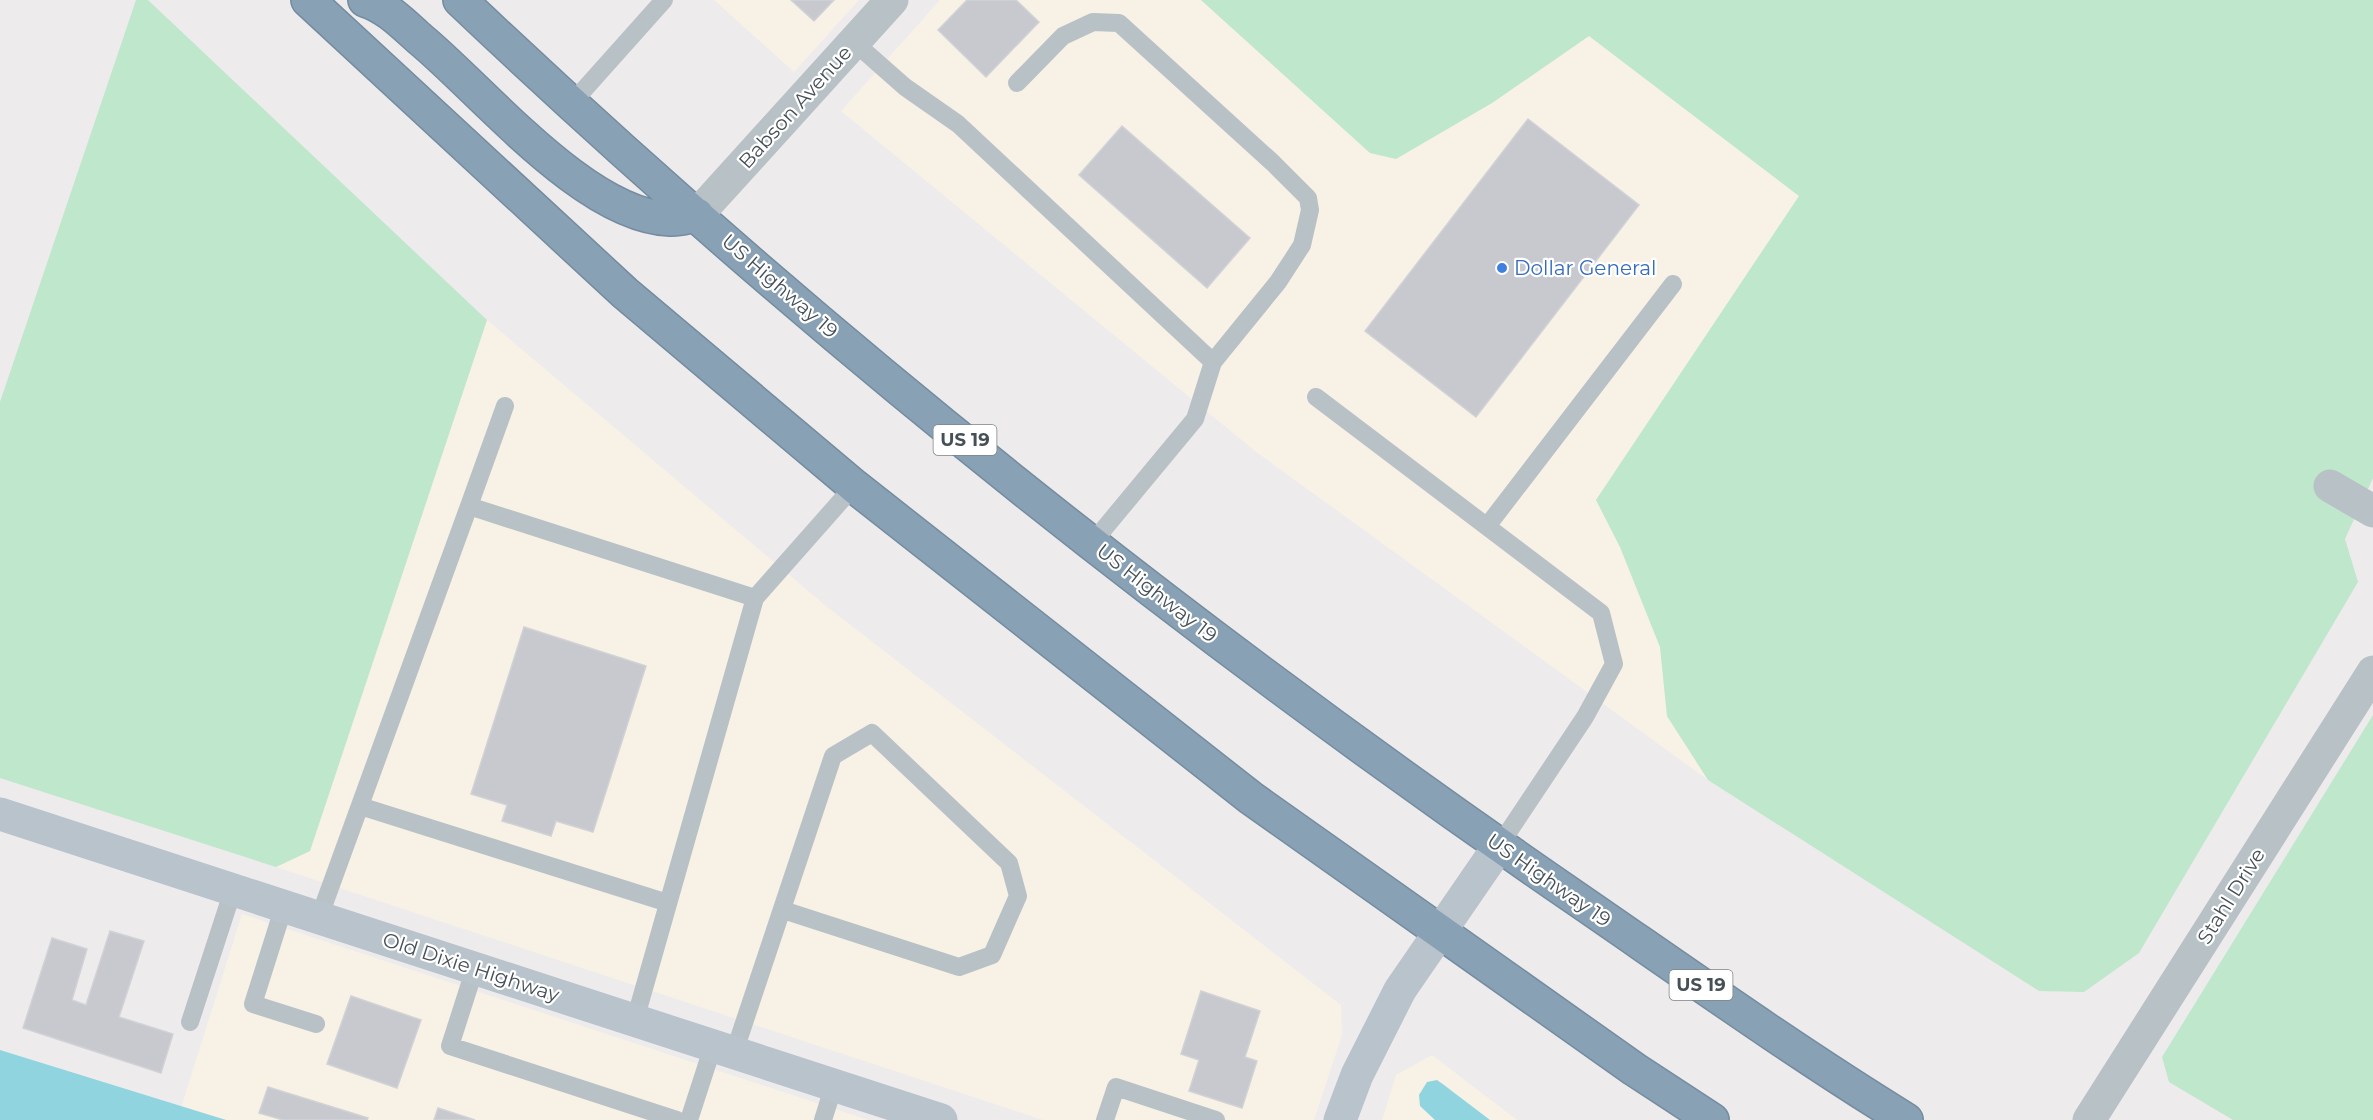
<svg xmlns="http://www.w3.org/2000/svg" width="2373" height="1120" font-family="Montserrat,sans-serif">
<style>
.commercial{fill:#f8f1e5}
.green{fill:#bee7cb}
.water{fill:#90d4df}
.building{fill:#c7c9ce;stroke:#d0d2d6;stroke-width:1.5}
.lines{fill:none;stroke-linecap:round;stroke-linejoin:round}
.highway-casing{stroke:#748ca0;stroke-width:36}
.lane{stroke:#b8c1c6;stroke-width:18}
.street{stroke:#b8c1c6;stroke-width:33}
.secondary{stroke:#b9c3cb;stroke-width:33}
.highway{stroke:#89a1b5;stroke-width:33}
.shop-dot{fill:#3f7fe0;stroke:#fff;stroke-width:2}
.labels{text-anchor:middle;stroke-width:4.5;stroke-linejoin:round;paint-order:stroke}
.shield{fill:#fff;stroke:#7e8489;stroke-width:1.5}
.shield-label{font-size:18px;font-weight:bold;fill:#465056}
.street-label{font-size:20px;fill:#465056;stroke:#fff}
.shop-label{font-size:20px;fill:#366cbe;stroke:#fff;text-anchor:start}
</style>
<rect width="100%" height="100%" fill="#eeebec"/>
<path class="commercial" d="M714,0H859L794,72Z
M940,0H1201L1370,153L1492,103L1589,36L1799,196L1596,500L1620,547L1660,647L1667,716L1708,780L1255,451L841,111Z
M487,320L826,606L1341,1005L1342,1035L1314,1120H1043L276,867L310,851Z
M242,914L868,1120H226L181,1108Z
M1432,1055L1517,1120H1382L1396,1075Z"/>
<path class="green" d="M136,0H148L487,320L310,851L276,867L0,778V402Z
M1201,0H2373V478L2345,539L2358,582L2139,953L2084,992L2039,991L1708,780L1667,716L1660,647L1620,547L1596,500L1799,196L1589,36L1492,103L1396,159L1370,153Z
M2373,715V1120H2233L2169,1082L2162,1057Z"/>
<path class="water" d="M0,1050L226,1120H0Z
M1437,1080L1444,1085L1490,1120H1435L1420,1106L1419,1095L1427,1082Z"/>
<path class="building" d="M791,0H834L814,21Z
M967,0H1016L1039,22L986,77L938,30Z
M1528,119L1639,205L1476,417L1365,331Z
M1122,126L1250,238L1207,288L1079,175Z
M524,627L646,666L593,832L556,821L551,836L502,821L507,805L471,794Z
M110,931L144,941L119,1017L173,1034L161,1073L23,1028L52,938L87,949L72,1000L86,1005Z
M1201,991L1260,1011L1245,1057L1257,1061L1242,1108L1189,1091L1199,1060L1181,1054Z
M351,996L421,1020L397,1088L327,1064Z
M268,1087L368,1118L367,1120H283L259,1113Z
M438,1108L475,1120H434Z"/>
<g class="lines">
<g class="highway-casing">
<path id="highway" d="M308,0L625,293L854,486L1251,798L1634,1069L1712,1120
M365,0C387,7 403,24 420,39C484,92 585,216 670,219C679,220 689,216 697,215
M460,0C807,329 1184,629 1577,899C1686,974 1794,1051 1906,1120"/>
</g>
<path class="lane" d="M854,42L905,87L958,124L1213,362L1195,419L1093,542
M1017,83L1063,36L1093,22L1119,23L1273,163L1308,198L1310,210L1302,245L1278,282L1213,362
M572,103L664,0
M1316,397L1601,613L1614,664L1585,717L1499,846
M469,506L505,406
M1488,525L1673,284
M755,598L854,486
M360,806L668,903
M284,906L253,1004L316,1024
M319,918L469,506L755,598L635,1020
M475,968L450,1046L677,1120
M190,1022L233,890
M734,1053L833,756L872,733L1009,863L1018,896L992,955L959,967L783,910
M689,1120L713,1046
M823,1120L834,1085
M1105,1120L1116,1087L1216,1120"/>
<path class="street" d="M697,215L892,0
M2330,486L2373,511
M2089,1120L2373,672"/>
<path class="secondary" d="M0,814L941,1120
M1340,1120L1357,1075L1400,990L1499,846"/>
<use href="#highway" class="highway"/>
</g>
<circle class="shop-dot" cx="1502" cy="268" r="6"/>
<g class="labels">
<g class="shield">
<rect x="933.5" y="425" width="63" height="30" rx="4.5"/>
<rect x="1669.5" y="970" width="63" height="30" rx="4.5"/>
</g>
<g class="shield-label">
<text x="965" y="446">US 19</text>
<text x="1701" y="991">US 19</text>
</g>
<g class="street-label">
<text transform="translate(795 107) rotate(-48)" y="7">Babson Avenue</text>
<text transform="translate(780 286) rotate(41)" y="7">US Highway 19</text>
<text transform="translate(1157 593) rotate(38)" y="7">US Highway 19</text>
<text transform="translate(1549 880) rotate(35)" y="7">US Highway 19</text>
<text transform="translate(2231 896) rotate(-58)" y="7">Stahl Drive</text>
<text transform="translate(471 967) rotate(18)" y="7">Old Dixie Highway</text>
</g>
<g class="shop-label">
<text x="1514" y="275">Dollar General</text>
</g>
</g>
</svg>
